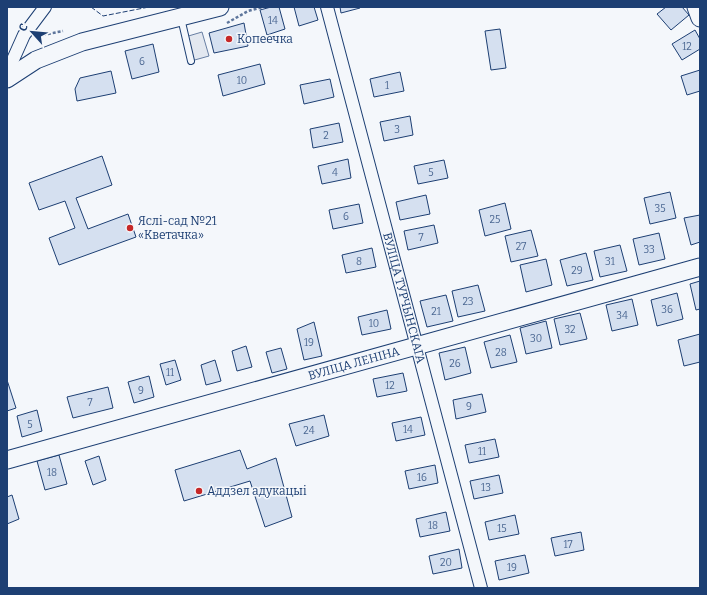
<svg xmlns="http://www.w3.org/2000/svg" width="707" height="595" font-family="Bitter,serif">
<style>
.parking{fill:#e3e8f0;stroke:#687fa3}
.building{fill:#d5e0f0;stroke:#1d3f73}
.lines{fill:none;stroke-linecap:round;stroke-linejoin:round}
.lane-casing{stroke:#1d3f73;stroke-width:8}
.street-casing{stroke:#1d3f73;stroke-width:14}
.secondary-casing{stroke:#1d3f73;stroke-width:19}
.path{stroke:#5e769c;stroke-width:2.5;stroke-dasharray:3 2;stroke-linecap:butt}
.lane{stroke:#f4f7fb;stroke-width:6}
.street{stroke:#f4f7fb;stroke-width:12}
.secondary{stroke:#f4f7fb;stroke-width:17}
.fence{stroke:#1d3f73;stroke-width:1;stroke-dasharray:5 2;stroke-linecap:butt}
.poi-dot{fill:#c62828;stroke:#f4f7fb;stroke-width:1.5}
.labels{text-anchor:middle;stroke-width:3;stroke-linejoin:round;paint-order:stroke}
.number-label{font-size:10px;fill:#4b6792}
.poi-label{font-size:12px;fill:#1d3f73;stroke:#f4f7fb;text-anchor:start}
.street-label{font-size:12px;fill:#1d3f73;stroke:#f4f7fb}
</style>
<rect width="100%" height="100%" fill="#f4f7fb"/>
<path class="parking" d="M202,32L209,56L191,61L185,37Z"/>
<path class="building" d="M271,7H279L285,29L267,35L260,10Z
M294,7H314L318,20L299,26Z
M340,7H360V8L341,13Z
M666,7H682L689,15L671,30L657,14Z
M244,23L248,46L214,53L209,33Z
M500,29L506,68L491,70L485,31Z
M695,30L700,39V49L682,60L672,44Z
M153,44L159,72L132,79L125,51Z
M260,64L265,84L223,96L218,75Z
M700,70V91L687,95L681,76Z
M111,71L116,93L77,101L75,89L80,78Z
M400,72L404,91L374,97L370,79Z
M330,79L334,97L304,104L300,85Z
M410,116L413,135L384,141L380,122Z
M339,123L343,142L313,148L310,129Z
M102,156L112,185L76,198L88,229L128,214L136,237L59,265L49,238L75,228L65,201L39,210L29,183Z
M348,159L351,178L322,184L318,166Z
M444,160L448,178L418,184L414,166Z
M670,192L676,218L650,224L644,198Z
M426,195L430,214L400,220L396,202Z
M505,203L511,229L485,236L479,210Z
M359,204L363,223L333,229L329,210Z
M700,215V242L691,245L684,218Z
M434,225L438,243L408,250L404,231Z
M531,230L538,256L511,262L505,236Z
M659,233L665,259L639,265L633,239Z
M620,245L627,271L600,277L594,251Z
M372,248L376,267L346,273L342,255Z
M586,253L593,280L567,286L560,260Z
M546,259L552,285L526,292L520,265Z
M700,281V309L696,310L690,284Z
M478,285L485,311L458,317L452,291Z
M677,293L683,319L657,326L651,300Z
M446,295L453,321L427,327L420,301Z
M632,299L638,325L612,331L606,305Z
M387,310L391,329L362,335L358,317Z
M580,313L587,339L560,345L554,319Z
M546,321L552,348L526,354L520,328Z
M314,322L322,356L304,360L297,329Z
M700,334V362L684,366L678,340Z
M510,335L517,362L491,368L484,342Z
M246,346L252,367L237,371L232,351Z
M465,347L471,373L445,380L439,353Z
M281,348L287,369L272,373L266,352Z
M175,360L181,380L166,385L160,364Z
M215,360L221,381L206,385L201,365Z
M403,373L407,391L377,397L373,379Z
M149,376L154,397L134,403L128,382Z
M7,380L16,408L7,411Z
M108,387L113,408L73,418L67,397Z
M482,394L486,412L456,419L453,400Z
M37,410L42,431L22,437L17,416Z
M324,415L329,436L296,446L289,424Z
M421,417L425,435L396,441L392,423Z
M495,439L499,457L469,463L465,445Z
M240,450L247,469L276,458L292,517L265,527L250,481L184,501L175,470Z
M59,455L67,484L45,490L37,461Z
M99,456L106,480L93,485L85,461Z
M435,465L438,483L409,489L405,471Z
M499,475L503,493L474,499L470,481Z
M12,495L19,519L7,524V497Z
M446,512L450,531L420,537L416,519Z
M515,515L519,534L489,540L485,522Z
M581,532L584,550L555,556L551,538Z
M459,549L462,568L433,574L429,556Z
M525,555L529,573L499,580L495,561Z"/>
<g class="lines">
<g class="lane-casing">
<path id="lane" d="M181,18L191,61"/>
</g>
<g class="street-casing">
<g id="street">
<path id="s1" d="M327,7L481,588"/>
<path d="M7,73L24,35L45,7"/>
</g>
</g>
<g class="secondary-casing">
<g id="secondary">
<path d="M696,7L700,18"/>
<path d="M7,79L36,60L82,42L220,7"/>
<path id="s2" d="M7,460L700,267"/>
</g>
</g>
<path class="path" d="M227,23L248,11L263,7
M38,36L63,31"/>
<use href="#lane" class="lane"/>
<use href="#street" class="street"/>
<use href="#secondary" class="secondary"/>
<path class="fence" d="M91,7L103,16L149,7"/>
</g>
<g class="poi-dot">
<circle cx="229" cy="39" r="4"/>
<circle cx="130" cy="228" r="4"/>
<circle cx="199" cy="491" r="4"/>
</g>
<g class="labels">
<g class="number-label">
<text x="273" y="24">14</text>
<text x="687" y="50">12</text>
<text x="142" y="65">6</text>
<text x="242" y="84">10</text>
<text x="387" y="89">1</text>
<text x="397" y="133">3</text>
<text x="326" y="139">2</text>
<text x="335" y="176">4</text>
<text x="431" y="176">5</text>
<text x="660" y="212">35</text>
<text x="346" y="220">6</text>
<text x="495" y="223">25</text>
<text x="421" y="241">7</text>
<text x="521" y="250">27</text>
<text x="649" y="253">33</text>
<text x="359" y="265">8</text>
<text x="610" y="265">31</text>
<text x="577" y="274">29</text>
<text x="468" y="305">23</text>
<text x="667" y="313">36</text>
<text x="436" y="315">21</text>
<text x="622" y="319">34</text>
<text x="374" y="327">10</text>
<text x="570" y="333">32</text>
<text x="536" y="342">30</text>
<text x="309" y="346">19</text>
<text x="501" y="356">28</text>
<text x="455" y="367">26</text>
<text x="170" y="376">11</text>
<text x="390" y="389">12</text>
<text x="141" y="394">9</text>
<text x="90" y="406">7</text>
<text x="469" y="410">9</text>
<text x="30" y="428">5</text>
<text x="408" y="433">14</text>
<text x="309" y="434">24</text>
<text x="482" y="455">11</text>
<text x="52" y="476">18</text>
<text x="422" y="481">16</text>
<text x="486" y="491">13</text>
<text x="433" y="529">18</text>
<text x="502" y="532">15</text>
<text x="568" y="548">17</text>
<text x="446" y="566">20</text>
<text x="512" y="571">19</text>
</g>
<g class="poi-label">
<text x="237" y="43">Копеечка</text>
<text x="138" y="225">Яслі-сад №21<tspan x="138" dy="14">«Кветачка»</tspan></text>
<text x="207" y="495">Аддзел адукацыі</text>
</g>
<g class="street-label">
<text dy="4" stroke="none"><textPath href="#s1" startOffset="301">ВУЛІЦА ТУРЧЫНСКАГА</textPath></text>
<text dy="4" stroke="none"><textPath href="#s2" startOffset="360">ВУЛІЦА ЛЕНІНА</textPath></text>
</g>
</g>
<rect width="707" height="595" fill="none" stroke="#1d3f73" stroke-width="16"/>
<g transform="translate(32 32) rotate(297)" stroke="#f4f7fb" stroke-width="3" paint-order="stroke">
<path d="M0-3L7 15L0 10L-7 15Z" fill="#1d3f73"/>
<text y="-6" font-size="11" font-weight="bold" text-anchor="middle" fill="#1d3f73">С</text>
</g>
</svg>
